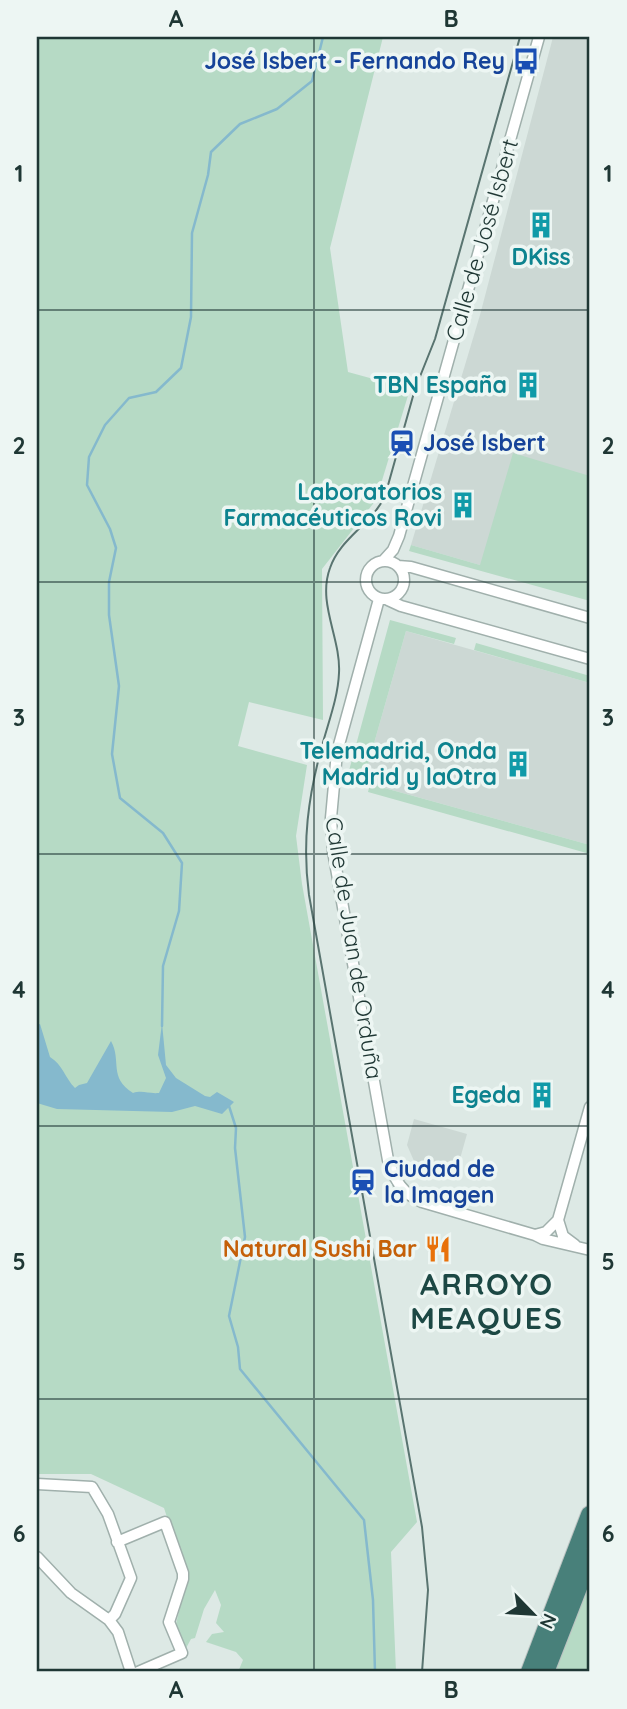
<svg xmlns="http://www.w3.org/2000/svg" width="627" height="1709" font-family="Quicksand,sans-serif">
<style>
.built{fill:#ccd8d4}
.green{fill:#b6dac5}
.water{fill:#85b9cd}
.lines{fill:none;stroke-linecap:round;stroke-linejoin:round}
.stream{stroke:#85b9cd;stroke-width:2.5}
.minor-casing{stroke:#a0b0ac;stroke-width:13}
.trunk-casing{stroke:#bcc3c2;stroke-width:20}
.minor{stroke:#fff;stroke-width:10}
.trunk{stroke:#48807a;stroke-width:18}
.tram{stroke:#597470;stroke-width:2}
.grid{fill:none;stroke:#1f3734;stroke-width:2;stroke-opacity:0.55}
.labels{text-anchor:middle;stroke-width:7;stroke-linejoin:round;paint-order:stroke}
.transit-label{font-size:23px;font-weight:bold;fill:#164399;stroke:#edf6f3;text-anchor:start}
.street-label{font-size:23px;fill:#1f3734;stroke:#edf6f3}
.culture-label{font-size:23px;font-weight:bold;fill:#0d838f;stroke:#edf6f3;text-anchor:end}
.food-label{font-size:23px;font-weight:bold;fill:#c56008;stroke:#edf6f3;text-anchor:end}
.district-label{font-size:30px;font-weight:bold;letter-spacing:2px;fill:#1c4844;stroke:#edf6f3}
.neatline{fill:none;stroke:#1f3734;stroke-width:2.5}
.grid-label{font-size:23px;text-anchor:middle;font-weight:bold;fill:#1f3734}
</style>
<rect width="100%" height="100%" fill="#dde9e5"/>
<path class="built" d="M553,37H590V597L411,545L480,315Z
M406,631L590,683V845L363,782Z
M414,1119L467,1134L456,1173L414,1161L407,1145Z"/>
<path class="green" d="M37,37H383L330,248L348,372L410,389L376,500L322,569L323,720L249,702L238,746L307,765L296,836L302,884L417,1522L391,1552L396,1672H238L243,1660L236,1652L206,1642L212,1634L224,1632L216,1623L221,1605L215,1590L204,1609L195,1638L191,1639L185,1650L176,1624L187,1578L164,1508L91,1474H37Z
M513,453L590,476V601L409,551L411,545L480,565Z
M390,620L456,638L454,644L406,631L363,782L347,778Z
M476,643L590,676V683L474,650Z
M370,784L590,845V854L368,792Z
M590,1580V1672H554Z"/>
<path class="water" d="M162,1023L166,1065L176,1078L205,1096L210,1097L217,1092L234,1102L222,1114L195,1106L172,1112L57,1109L37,1103V1025L40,1024L50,1057C63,1065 65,1078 75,1088L79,1085L87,1083L111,1041C122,1061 108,1077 133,1093C143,1090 148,1094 159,1093L166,1078L158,1055Z"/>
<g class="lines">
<path class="stream" d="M162,1026L163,966L179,911L182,863L163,833L120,798L112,754L119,686L109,615V582L116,548L110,529L87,485L89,457L105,425L129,398L156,392L181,368L191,317L192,233L208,175L211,152L240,124L277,109L312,81L323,37
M229,1106L236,1128L235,1148L245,1237L229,1316L238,1347L240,1369L364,1520L373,1600L375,1672"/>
<g class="minor-casing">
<path id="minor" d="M366 580a19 19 0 1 1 38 0a19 19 0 1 1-38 0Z
M383,561L393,550L399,536L539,37
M398,566L411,567L590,618
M379,599L337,752L331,818L333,851L388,1160C395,1181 402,1193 422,1202L535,1235L543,1239L590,1250
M388,600L401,606L590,659
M558,1220L563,1236L575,1245
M535,1235L546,1232L558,1220L590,1107
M37,1484L92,1487L108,1514L131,1578L115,1614L109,1620
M117,1542L165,1522L183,1573V1579L169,1622L182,1653L138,1672
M37,1557L71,1593L109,1620L118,1632L131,1672"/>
</g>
<g class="trunk-casing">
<path id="trunk" d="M530,1672L590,1515
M545,1672L590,1557"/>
</g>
<use href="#minor" class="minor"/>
<use href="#trunk" class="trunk"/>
<path class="tram" d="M422,1672L428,1590L422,1527L309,895C302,843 308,797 322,746C328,723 338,698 339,673C341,638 317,603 330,568C340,538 372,524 385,496L415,389L435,339L520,37"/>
</g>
<path class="grid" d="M314,37V1672M37,310H590M37,582H590M37,854H590M37,1126H590M37,1399H590"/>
<defs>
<g id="bus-bare" transform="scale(2.1)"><path d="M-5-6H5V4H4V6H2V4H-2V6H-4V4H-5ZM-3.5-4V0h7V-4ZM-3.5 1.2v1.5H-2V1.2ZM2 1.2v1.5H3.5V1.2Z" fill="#1a4fb4" stroke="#edf6f3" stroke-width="2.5" paint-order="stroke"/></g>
<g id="building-bare" transform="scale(2.1)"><path d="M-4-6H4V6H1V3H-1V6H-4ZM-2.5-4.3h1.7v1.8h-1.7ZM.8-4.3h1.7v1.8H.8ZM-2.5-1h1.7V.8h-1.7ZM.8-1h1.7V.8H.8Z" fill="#0f9aa8" stroke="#edf6f3" stroke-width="2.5" paint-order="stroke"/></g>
<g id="station-bare" transform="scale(2.1)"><path d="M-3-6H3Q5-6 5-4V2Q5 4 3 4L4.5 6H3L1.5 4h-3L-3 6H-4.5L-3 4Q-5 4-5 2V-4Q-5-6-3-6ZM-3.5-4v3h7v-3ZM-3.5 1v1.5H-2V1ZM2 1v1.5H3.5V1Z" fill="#1a4fb4" stroke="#edf6f3" stroke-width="2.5" paint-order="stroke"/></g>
<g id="restaurant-bare" transform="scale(2.1)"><path d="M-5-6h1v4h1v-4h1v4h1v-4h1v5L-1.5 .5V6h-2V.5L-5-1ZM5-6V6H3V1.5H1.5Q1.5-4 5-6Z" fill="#e8710a" stroke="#edf6f3" stroke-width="2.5" paint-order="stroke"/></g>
</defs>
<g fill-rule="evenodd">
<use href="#bus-bare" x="526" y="61"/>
<use href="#building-bare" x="541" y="225"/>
<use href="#building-bare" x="528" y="385"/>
<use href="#station-bare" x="402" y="443"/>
<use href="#building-bare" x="463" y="505"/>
<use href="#building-bare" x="518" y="764"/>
<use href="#building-bare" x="542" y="1095"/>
<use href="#station-bare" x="363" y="1182"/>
<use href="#restaurant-bare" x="438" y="1249"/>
</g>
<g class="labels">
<g class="transit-label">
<text x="505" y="69" text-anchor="end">José Isbert - Fernando Rey</text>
<text x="423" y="451">José Isbert</text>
<text x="384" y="1177">Ciudad de<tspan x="384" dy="26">la Imagen</tspan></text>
</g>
<g class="street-label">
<text transform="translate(482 240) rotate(-74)" y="8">Calle de José Isbert</text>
<text transform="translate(354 948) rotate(81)" y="8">Calle de Juan de Orduña</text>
</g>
<g class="culture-label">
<text x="541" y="265" text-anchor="middle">DKiss</text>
<text x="507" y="393">TBN España</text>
<text x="442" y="500">Laboratorios<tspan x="442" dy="26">Farmacéuticos Rovi</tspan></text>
<text x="497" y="759">Telemadrid, Onda<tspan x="497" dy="26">Madrid y laOtra</tspan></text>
<text x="521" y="1103">Egeda</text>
</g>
<g class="food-label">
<text x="417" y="1257">Natural Sushi Bar</text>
</g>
<g class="district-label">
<text x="487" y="1295">ARROYO<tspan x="487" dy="34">MEAQUES</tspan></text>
</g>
</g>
<rect width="627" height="1709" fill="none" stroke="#edf6f3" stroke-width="77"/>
<g transform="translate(533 1614) rotate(115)" stroke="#edf6f3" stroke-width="5" paint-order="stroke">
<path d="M0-5L12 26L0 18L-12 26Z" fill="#1f3734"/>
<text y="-10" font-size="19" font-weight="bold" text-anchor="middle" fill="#1f3734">N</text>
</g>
<rect x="38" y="38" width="550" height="1632" class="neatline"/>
<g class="grid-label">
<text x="176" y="27">A</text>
<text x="451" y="27">B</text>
<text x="19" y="182">1</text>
<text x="608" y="182">1</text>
<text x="19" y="454">2</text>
<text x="608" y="454">2</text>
<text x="19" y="726">3</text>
<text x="608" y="726">3</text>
<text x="19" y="998">4</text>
<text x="608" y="998">4</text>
<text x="19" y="1270">5</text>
<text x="608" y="1270">5</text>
<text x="19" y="1542">6</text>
<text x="608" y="1542">6</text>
<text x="176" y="1698">A</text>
<text x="451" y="1698">B</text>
</g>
</svg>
